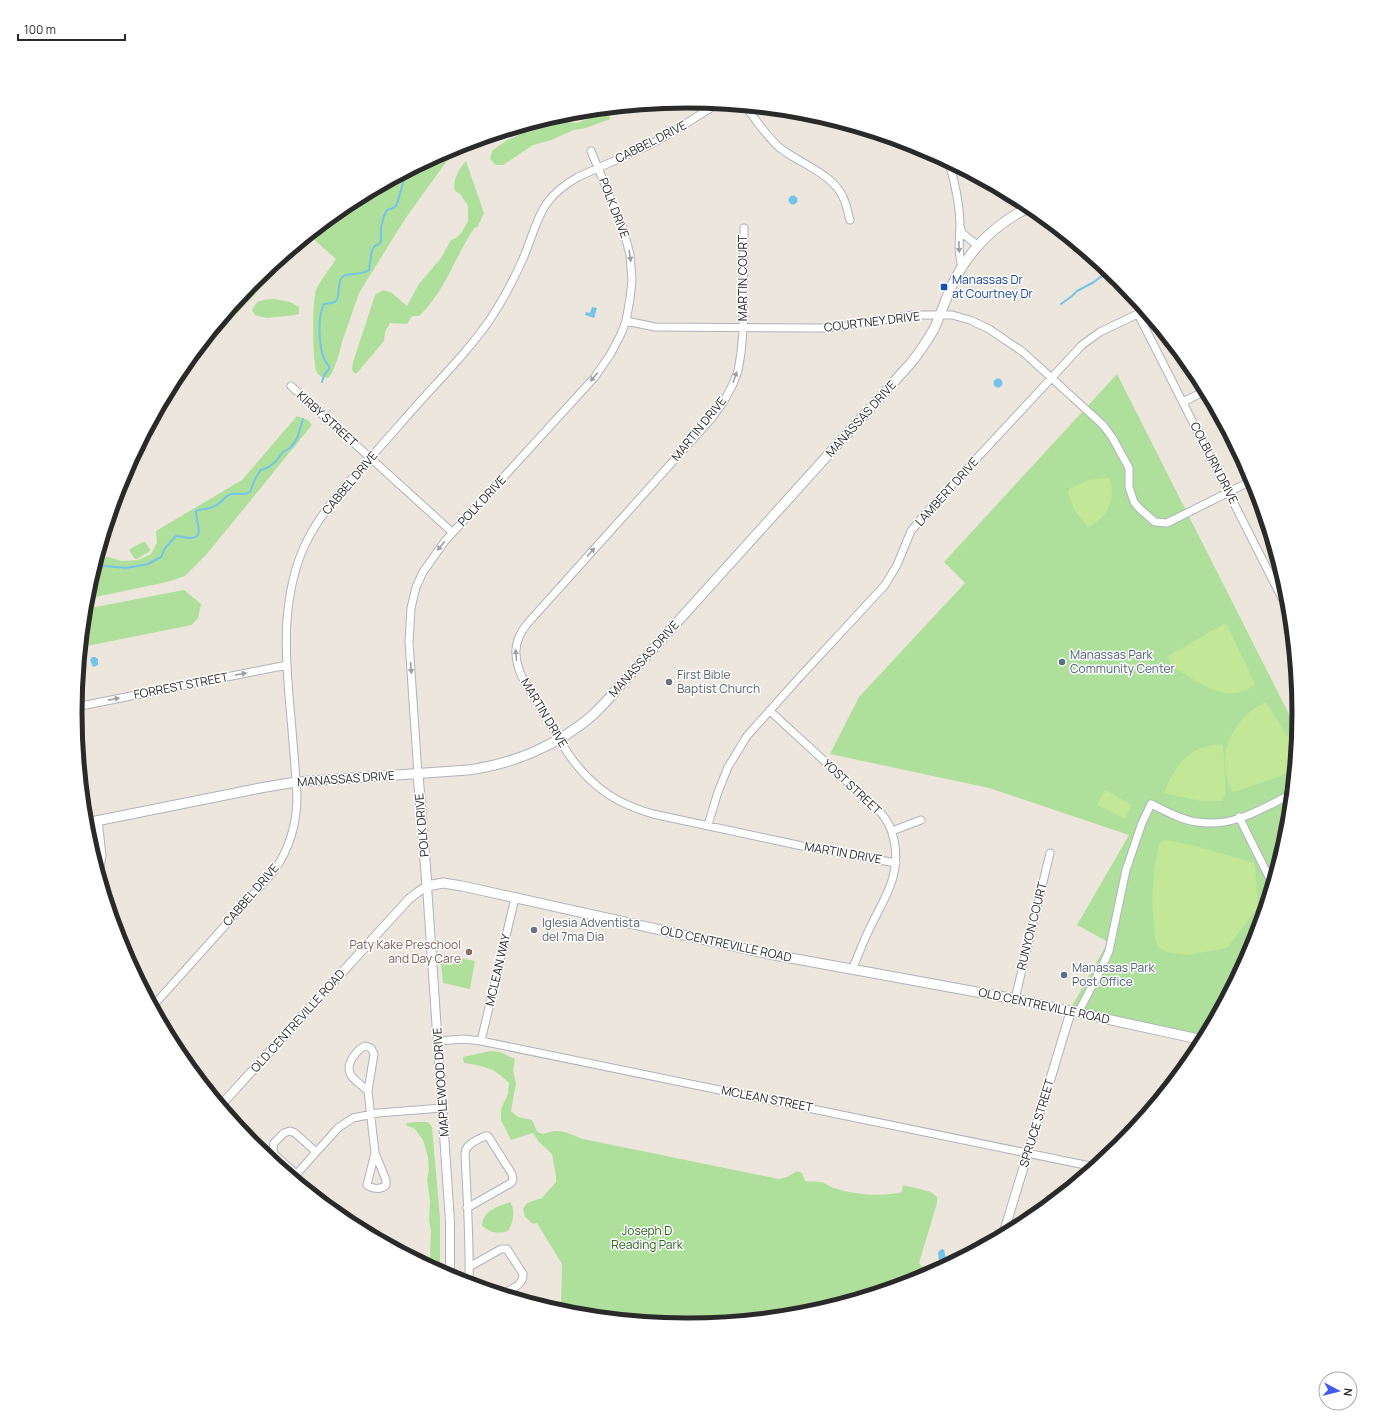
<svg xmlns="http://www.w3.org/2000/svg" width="1374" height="1427" font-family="Manrope,sans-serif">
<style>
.green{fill:#afe09b}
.pitch{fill:#c1e797}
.water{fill:#74c4ea}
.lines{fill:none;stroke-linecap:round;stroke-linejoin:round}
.stream{stroke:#74c4ea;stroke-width:2}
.minor-casing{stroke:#b0b2bd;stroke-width:9}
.tertiary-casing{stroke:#b0b2bd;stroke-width:10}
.secondary-casing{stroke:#b0b2bd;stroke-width:11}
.minor{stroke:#fff;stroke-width:7}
.tertiary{stroke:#fff;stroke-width:8}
.secondary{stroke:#fff;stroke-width:9}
.oneway{fill:#9f9f9f}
.transit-dot{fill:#1a4fb4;stroke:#fff;stroke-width:1.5}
.service-dot{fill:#5c6f8a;stroke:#fff;stroke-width:1.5}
.worship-dot{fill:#6b7280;stroke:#fff;stroke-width:1.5}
.education-dot{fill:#8d6e63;stroke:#fff;stroke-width:1.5}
.labels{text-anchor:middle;stroke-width:3;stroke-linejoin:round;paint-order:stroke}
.street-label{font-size:12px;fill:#2a2a2a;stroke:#fff}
.transit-label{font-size:12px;fill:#164399;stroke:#fff;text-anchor:start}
.service-label{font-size:12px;fill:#4e5e75;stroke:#fff;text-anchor:start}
.worship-label{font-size:12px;fill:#5b616d;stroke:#fff;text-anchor:start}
.education-label{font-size:12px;fill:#785e54;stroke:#fff;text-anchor:end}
.park-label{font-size:12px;fill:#28641d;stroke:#fff}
.rim{fill:none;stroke:#2a2a2a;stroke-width:5}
</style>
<rect width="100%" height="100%" fill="#ece6dd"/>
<path class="green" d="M608,112L610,119L586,128L573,130L552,140L533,145L503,165H496L490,159L492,151L507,140L524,133L566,122L577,123Z
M461,146L462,150L453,155L446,162L405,219L359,293L342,342L338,358L332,373L328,378C324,377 320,377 317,373C312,363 312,302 316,290C319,282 331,267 336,259L310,236L175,379L178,373L254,281L347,205L453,148Z
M466,161L484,213L477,228L475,227C455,256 445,292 419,316H412L407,324L390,323L385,332L384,341L357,373H354L352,369L353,362L375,295L383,290L392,293L407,306L419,284L441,258L451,240L456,238L462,232L468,221V206L460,194L455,191C452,180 459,169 466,161Z
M274,299L290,302L299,307V314L295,315L267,318L255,315L252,310C257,299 263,300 274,299Z
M1117,374L1297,730L1287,833L1252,948L1205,1036L1072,1006L1108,942L1077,925L1129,835L989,788L830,754L859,697L965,583L944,562Z
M297,416L308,420L312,425L206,555L185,576L167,582L86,599L98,558H102L108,557L122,561L138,560L151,554L157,543L156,531L242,480Z
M143,542H145L150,549V551L137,559H135L130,552V549Z
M184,590L201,604L198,618L192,625L82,647L85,609Z
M440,954L475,961L470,989L443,983Z
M490,1051L500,1052L515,1059L513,1070L516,1084L511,1111L518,1117L532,1120C534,1123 535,1128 537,1131C543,1137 549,1131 555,1131C565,1130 574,1136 583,1139L779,1179L787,1177L797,1171L802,1173L805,1181C810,1182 815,1181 820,1182C825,1182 830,1187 834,1188C855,1195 882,1197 902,1192L903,1185L924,1190L931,1192L937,1197V1203L919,1263L921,1266L938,1270L921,1279L806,1314L687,1325L567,1314L556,1310L561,1303L562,1264L537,1223L533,1224L525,1217L523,1209L527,1203L542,1198L556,1182V1176L552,1154L539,1142L533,1133L511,1140L501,1120V1109L508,1094L509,1083C494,1068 485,1066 464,1063L463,1057Z
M416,1122H428L432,1127L440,1218V1272L415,1259L430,1257L431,1231L429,1219L430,1201L427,1179L429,1171L428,1157L423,1140L414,1128L407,1126L406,1123Z
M510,1202C516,1210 513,1223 508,1231C498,1234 491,1233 482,1226C483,1210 497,1207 510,1202Z"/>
<path class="pitch" d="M1109,478C1117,498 1108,518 1088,527L1075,511L1068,493L1070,488L1089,480Z
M1224,624L1227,625L1255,684C1230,707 1199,682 1176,669L1171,665L1168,656Z
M1266,702L1295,749L1293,770L1276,778L1233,792C1213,759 1233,716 1266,702Z
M1221,744L1223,745L1225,779V797L1221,801H1201L1164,793C1176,763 1188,747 1221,744Z
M1105,790L1132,805L1125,819L1097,805Z
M1165,840L1192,845L1254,863L1255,866L1258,907L1227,948L1187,955L1167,952L1158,947L1155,938L1152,901L1154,872L1159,844Z"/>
<path class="water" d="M788.5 200a4.5 4.5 0 1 1 9 0a4.5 4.5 0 1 1-9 0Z
M592,307L597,308L594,318L585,315L586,312L590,313Z
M993.5 383a4.5 4.5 0 1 1 9 0a4.5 4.5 0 1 1-9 0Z
M92,657H95L98,659V665L93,667L90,660Z
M942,1249L944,1250L946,1259L944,1263L939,1261L938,1253L939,1251Z"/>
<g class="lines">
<path class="stream" d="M1061,304L1072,296L1077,291L1094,282L1108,271
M322,382L324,375L329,369V366C318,356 317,317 324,304C327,303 333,304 336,301C340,298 337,284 342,277C347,272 360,276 369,270L372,250L375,246L379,244L381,241V227L384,216L387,210C390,209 393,209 396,206C397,204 405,178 405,173
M95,565L126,568L148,564L161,557L165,548L176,536C181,536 185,538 190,538C206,538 195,520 196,511C202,508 209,510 217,505C222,502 225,495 232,494C239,493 243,496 250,492L256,477L261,470L269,467L276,461L283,452L290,448L295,442L298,436L303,419"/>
<g class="minor-casing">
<path id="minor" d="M746,107C755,119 768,138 780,148C800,164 836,174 845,202C847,207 848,214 850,220
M949,163C955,183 960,206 960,227C959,241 958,253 962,267
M960,226L962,233L977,245
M744,228L743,331L741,353L738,371L733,384L724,401L711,419L527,624C520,633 515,643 516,654C517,675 531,692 541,709C557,736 572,765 596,785C613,800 632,808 653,814L802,846L896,863
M1138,314L1289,612
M626,321L655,327L824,328L845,326L913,315H952L970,320L989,329L1023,352L1103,425L1112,437L1129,468V487L1134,502L1139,508L1155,522L1167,523L1253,480
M291,386L452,532
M1183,402L1205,391
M1273,580L1282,576
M76,707L287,665
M770,711L881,813C888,821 892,830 894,840C902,877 882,901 868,932C862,944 858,957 852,969
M418,774L409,642L411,608L416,587L423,572L445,541L594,378L610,355L621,334L626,321L630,299L632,280L630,255L623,228L591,151
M1239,817L1272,883
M98,820L102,856L99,873
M708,825L718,792L728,767L747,736L798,679L885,585L897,565L911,531L926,513L1082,345L1100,332L1144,311
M892,831L921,820
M1015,999L1050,853
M153,1006L274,871C290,848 297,824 297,796C295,763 292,729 289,696C287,671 285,645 287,620C289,595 294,569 304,547C320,512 346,485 371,457C389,437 407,416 426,395C449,370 472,346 491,318C503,300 513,281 522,261C539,222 537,200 578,177L645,147L666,136L717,104
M1078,1013L1103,965L1109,951L1126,870L1142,823L1151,804C1166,811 1181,820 1197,822C1232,828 1262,809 1291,794
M438,1041L464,1039L481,1041L1095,1167
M481,1041L515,898
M365,1046L371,1048L374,1054L368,1091C356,1080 342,1075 353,1057C357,1052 359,1048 365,1046Z
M368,1091L375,1153L386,1180V1185C381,1190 372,1189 367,1185L375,1153
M296,1174L274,1154L273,1148L274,1143L284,1133L290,1131L295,1133L316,1152
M293,1178L338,1128L353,1118L378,1113L442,1108
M467,1208L511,1183L513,1180L512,1174L488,1136H485C477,1140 466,1144 465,1153C467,1197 470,1240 469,1284
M469,1267L501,1249H507L523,1274C524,1285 511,1289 503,1294"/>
</g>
<g class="tertiary-casing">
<path id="tertiary" d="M221,1105L409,899L418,892L427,886L450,1222V1277
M1003,1235L1071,1011"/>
</g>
<g class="secondary-casing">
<path id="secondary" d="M418,774L427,886L443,883L462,886L769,954L1015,999L1203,1040
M86,823L260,788L296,782L468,770C514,764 558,745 593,715C601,707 609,699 616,690L910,364C919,353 927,341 934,329C941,314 946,298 953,283C970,249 996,223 1030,207"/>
</g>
<use href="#minor" class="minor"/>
<use href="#tertiary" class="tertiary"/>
<use href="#secondary" class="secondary"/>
</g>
<defs><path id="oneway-solid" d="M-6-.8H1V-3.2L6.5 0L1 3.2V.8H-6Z"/></defs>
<g class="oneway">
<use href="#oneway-solid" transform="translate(959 247) rotate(88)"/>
<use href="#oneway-solid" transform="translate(630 256) rotate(81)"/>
<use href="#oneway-solid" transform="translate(594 377) rotate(130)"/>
<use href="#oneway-solid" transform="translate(735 377) rotate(-71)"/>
<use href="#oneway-solid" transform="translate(441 546) rotate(129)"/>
<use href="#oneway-solid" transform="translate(591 552) rotate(-48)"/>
<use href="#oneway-solid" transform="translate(516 655) rotate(-95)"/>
<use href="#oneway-solid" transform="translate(411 668) rotate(86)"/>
<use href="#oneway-solid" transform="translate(241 674) rotate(-11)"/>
<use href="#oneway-solid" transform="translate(114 699) rotate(-11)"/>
</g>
<rect class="transit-dot" x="940" y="283" width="8" height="8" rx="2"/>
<g class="service-dot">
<circle cx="1062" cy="662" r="4"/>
<circle cx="1064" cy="975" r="4"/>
</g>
<g class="worship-dot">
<circle cx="669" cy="682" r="4"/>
<circle cx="534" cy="930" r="4"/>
</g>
<circle class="education-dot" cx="469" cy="952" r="4"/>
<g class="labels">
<g class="street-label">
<text transform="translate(651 142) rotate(-27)" y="4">CABBEL DRIVE</text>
<text transform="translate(614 208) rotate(69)" y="4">POLK DRIVE</text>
<text transform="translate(743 278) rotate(-90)" y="4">MARTIN COURT</text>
<text transform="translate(872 322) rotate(-7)" y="4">COURTNEY DRIVE</text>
<text transform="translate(327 419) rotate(42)" y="4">KIRBY STREET</text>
<text transform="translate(861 419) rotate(-48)" y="4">MANASSAS DRIVE</text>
<text transform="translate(699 429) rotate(-51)" y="4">MARTIN DRIVE</text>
<text transform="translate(1214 463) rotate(63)" y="4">COLBURN DRIVE</text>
<text transform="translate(350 483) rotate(-50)" y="4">CABBEL DRIVE</text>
<text transform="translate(947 492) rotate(-48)" y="4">LAMBERT DRIVE</text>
<text transform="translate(482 501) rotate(-47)" y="4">POLK DRIVE</text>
<text transform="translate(644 659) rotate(-48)" y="4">MANASSAS DRIVE</text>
<text transform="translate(181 686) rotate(-11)" y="4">FORREST STREET</text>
<text transform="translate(544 713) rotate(59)" y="4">MARTIN DRIVE</text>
<text transform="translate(346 779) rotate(-4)" y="4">MANASSAS DRIVE</text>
<text transform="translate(852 787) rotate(43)" y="4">YOST STREET</text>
<text transform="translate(422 825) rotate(-95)" y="4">POLK DRIVE</text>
<text transform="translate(843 853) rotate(10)" y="4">MARTIN DRIVE</text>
<text transform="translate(251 895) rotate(-49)" y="4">CABBEL DRIVE</text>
<text transform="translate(1032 926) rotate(-76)" y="4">RUNYON COURT</text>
<text transform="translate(726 944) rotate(12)" y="4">OLD CENTREVILLE ROAD</text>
<text transform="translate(498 970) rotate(-77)" y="4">MCLEAN WAY</text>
<text transform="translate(1044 1006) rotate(12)" y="4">OLD CENTREVILLE ROAD</text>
<text transform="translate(298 1021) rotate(-48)" y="4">OLD CENTREVILLE ROAD</text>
<text transform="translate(441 1082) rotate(-94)" y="4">MAPLEWOOD DRIVE</text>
<text transform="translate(767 1099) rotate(11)" y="4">MCLEAN STREET</text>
<text transform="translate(1037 1123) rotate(-73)" y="4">SPRUCE STREET</text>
</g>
<g class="transit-label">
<text x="952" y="284">Manassas Dr<tspan x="952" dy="14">at Courtney Dr</tspan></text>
</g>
<g class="service-label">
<text x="1070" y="659">Manassas Park<tspan x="1070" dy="14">Community Center</tspan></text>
<text x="1072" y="972">Manassas Park<tspan x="1072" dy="14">Post Office</tspan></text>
</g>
<g class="worship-label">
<text x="677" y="679">First Bible<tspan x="677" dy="14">Baptist Church</tspan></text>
<text x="542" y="927">Iglesia Adventista<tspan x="542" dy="14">del 7ma Dia</tspan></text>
</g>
<g class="education-label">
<text x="461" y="949">Paty Kake Preschool<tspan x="461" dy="14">and Day Care</tspan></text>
</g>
<g class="park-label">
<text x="647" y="1235">Joseph D<tspan x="647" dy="14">Reading Park</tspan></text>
</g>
</g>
<path d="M0 0H1374V1427H0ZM82 713a605 605 0 1 1 1210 0a605 605 0 1 1-1210 0Z" fill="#fff" fill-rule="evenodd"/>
<path class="rim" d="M82 713a605 605 0 1 1 1210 0a605 605 0 1 1-1210 0Z"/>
<g transform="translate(1338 1391) rotate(97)"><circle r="19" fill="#ffffff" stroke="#aaaaaa"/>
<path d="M0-3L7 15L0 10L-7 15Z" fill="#435af3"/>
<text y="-6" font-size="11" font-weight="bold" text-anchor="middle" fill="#2a2a2a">N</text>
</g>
<path d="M18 34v6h107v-6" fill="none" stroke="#2a2a2a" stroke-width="2"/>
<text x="24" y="34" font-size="12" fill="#2a2a2a" stroke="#ffffff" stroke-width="3" paint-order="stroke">100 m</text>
</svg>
